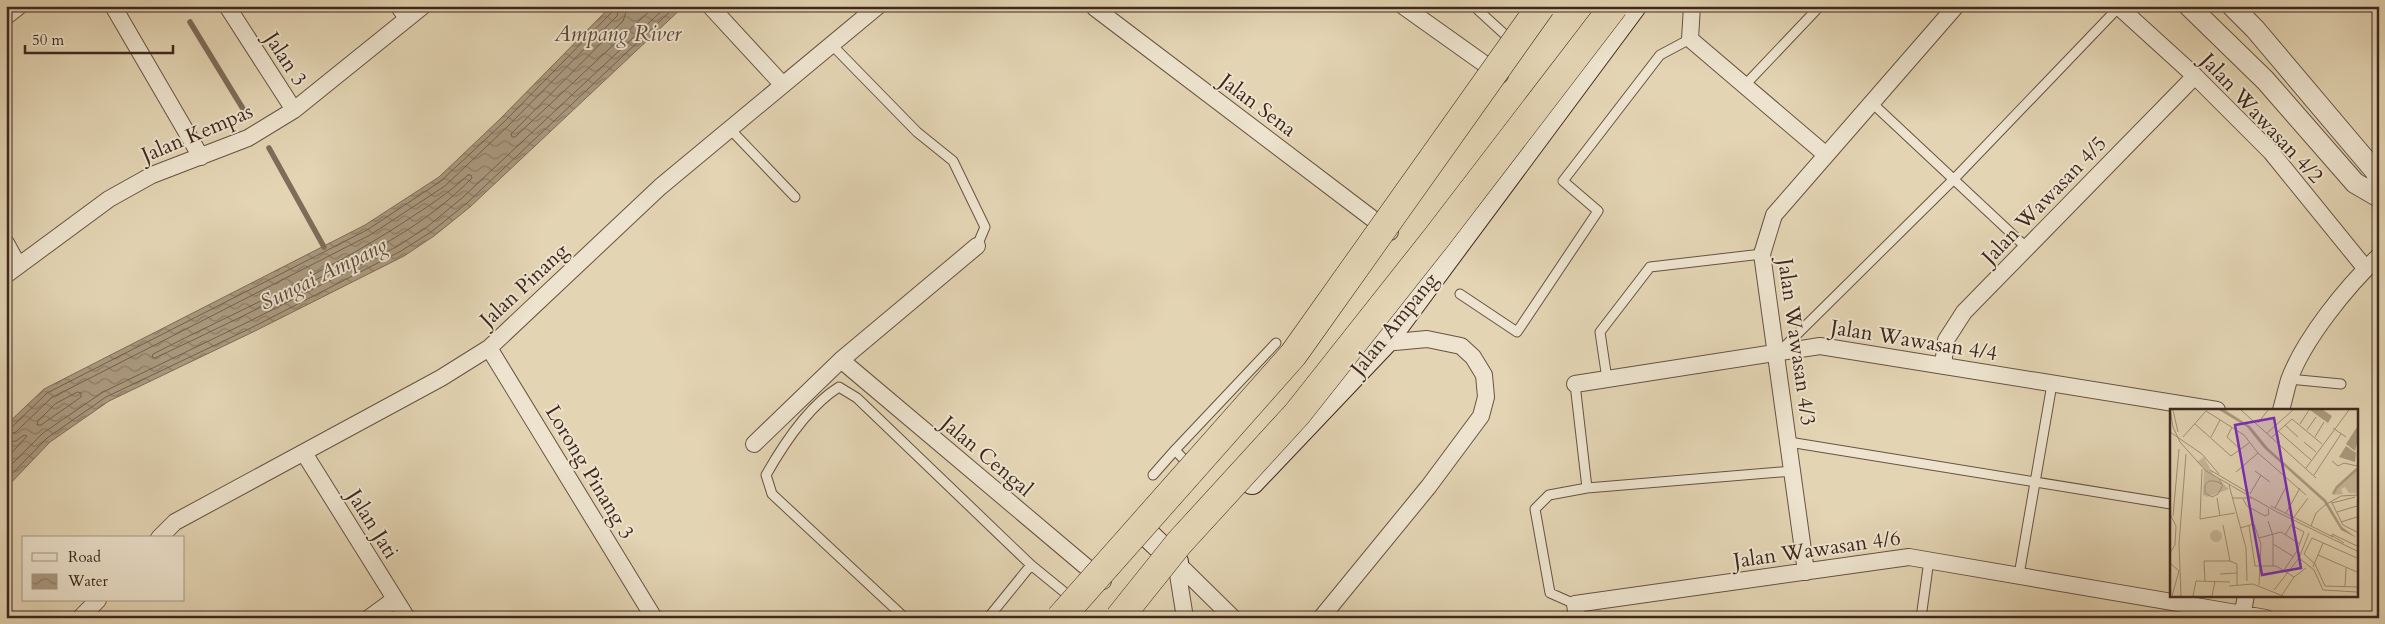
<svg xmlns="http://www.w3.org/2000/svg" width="2385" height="624" font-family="Cardo,serif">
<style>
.water{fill:url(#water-waves);stroke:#7f6c59}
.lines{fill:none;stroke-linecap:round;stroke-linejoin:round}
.shore{stroke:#74614f;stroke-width:1}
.stream{stroke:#7f6c59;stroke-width:5.5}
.service-casing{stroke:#675343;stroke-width:11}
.minor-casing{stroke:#675343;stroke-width:18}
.tertiary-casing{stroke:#675343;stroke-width:22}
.secondary-casing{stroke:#3e281e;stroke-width:26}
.service{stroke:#ede3ce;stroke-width:9}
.minor{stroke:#ede3ce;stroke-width:16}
.tertiary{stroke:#ede3ce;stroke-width:20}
.secondary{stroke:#ede3ce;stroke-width:24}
.motorway-bridge-casing{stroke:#3e281e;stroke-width:29;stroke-linecap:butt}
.motorway-bridge{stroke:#e3d4b3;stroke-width:28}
.labels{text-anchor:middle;stroke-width:4;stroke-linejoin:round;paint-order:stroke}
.street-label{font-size:21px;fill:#3e281e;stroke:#ede3ce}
.water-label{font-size:22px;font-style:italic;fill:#5f4a3b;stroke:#ede3ce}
.inset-river{fill:none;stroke:#ab9a80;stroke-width:2.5}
.inset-road{fill:none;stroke:#a18f77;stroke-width:1}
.view{fill:#7b2cbf;fill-opacity:0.15;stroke:#7b2cbf;stroke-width:2.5}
.inset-edge{fill:none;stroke:#3e281e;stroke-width:2.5}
</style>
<defs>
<pattern id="water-waves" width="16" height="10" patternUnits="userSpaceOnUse" patternTransform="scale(1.25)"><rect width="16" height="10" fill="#ab9a80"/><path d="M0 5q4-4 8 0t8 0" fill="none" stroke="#8d7e68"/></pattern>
</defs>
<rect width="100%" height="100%" fill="#e3d4b3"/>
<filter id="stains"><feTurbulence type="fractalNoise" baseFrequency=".004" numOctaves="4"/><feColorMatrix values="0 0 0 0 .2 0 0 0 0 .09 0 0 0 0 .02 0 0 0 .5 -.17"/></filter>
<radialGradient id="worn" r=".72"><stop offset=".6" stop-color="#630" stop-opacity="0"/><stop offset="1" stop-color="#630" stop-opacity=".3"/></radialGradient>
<path class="water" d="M611,6H684L470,207L434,236L404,256L255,331L109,401L50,442L6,488V425L44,389L365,225L439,177L500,119Z"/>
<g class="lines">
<path class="shore" d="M628,6L623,21L511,134L512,137H515L655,6
M468,175H471L472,178C425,226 368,254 309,283C258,309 206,334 155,358L152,357L153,354C237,311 325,274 404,222C427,207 449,193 468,175Z
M78,392L81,393V397L41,425H37L38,421L55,404Z
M6,428L12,427L47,393L367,230L441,181L503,123L612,12L614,6
M6,435L16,432L51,398L370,235L445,186L507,127L617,16L620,6
M6,442L16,441L24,435L27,436L6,459
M6,470L43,433L103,392L250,321L398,246L427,227L462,198L667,6
M6,480L47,438L106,397L253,327L401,251L431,232L467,203L676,6"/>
<path class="stream" d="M190,22L248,117
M269,148L324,247"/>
<g class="service-casing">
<path id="service" d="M394,6L405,21
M1480,6L1478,10L1513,42
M6,21L25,6
M831,44L917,132L953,161L985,227L977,246
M1745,85L1820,6
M1871,102L2027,248
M729,128L795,197
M1460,294L1517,332L1598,211L1563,181L1660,55L1690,39
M1781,350L1954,179L2119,7
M1607,379L1600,332L1650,267L1762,254
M2289,379L2341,384
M1789,442L2171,504
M1190,466L1175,450L1276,343
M1153,475L1175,450
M1587,488L1793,471
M2019,575L2052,384
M1575,604L1550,593L1535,509L1549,495L1587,488L1575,384
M905,618L772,494L766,475C783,445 810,405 839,387L857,398L1031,565L1074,600
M988,618L1031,565
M1921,618L1929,560"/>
</g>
<g class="minor-casing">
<path id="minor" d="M113,6L201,157
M227,6L294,110
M710,6L782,84
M1403,6L1500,75
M1692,6L1690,39L1825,154
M2118,6L2195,76L2271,152L2366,269
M1095,8L1390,232
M6,243L18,265
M6,275L109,199L152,175L248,138L294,110L423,6
M489,348L654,618
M841,360L1103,581
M1943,366L1946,340L1964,312L2195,76
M1575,384L1820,346L2217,410
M2281,410C2284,400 2286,390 2289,380C2304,339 2347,286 2379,256
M754,444L841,360L977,246
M304,453L407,618
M159,538L175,522L441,378L489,348L660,187L878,6
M1176,562L1233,618
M1176,562L1185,618
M1806,572L1762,254L1774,215L1956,6
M80,618L98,600
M369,618L395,599
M1321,618L1429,486L1481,416L1486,397L1484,375L1473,357L1461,346L1427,339L1384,343
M1577,618L1575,604L1909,557L2266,618
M2242,618L2246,595"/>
</g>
<g class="tertiary-casing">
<path id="tertiary" d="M2189,6L2265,80L2355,183L2379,197
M2232,6L2255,29L2375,171L2379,180"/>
</g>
<g class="secondary-casing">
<path id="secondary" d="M1252,482L1384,343L1634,6
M1149,536L1176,562"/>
</g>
<use href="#service" class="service"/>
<use href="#minor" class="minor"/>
<use href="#tertiary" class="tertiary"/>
<use href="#secondary" class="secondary"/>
<g class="motorway-bridge-casing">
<path id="motorway-bridge" d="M1060,618L1293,355L1541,6
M1119,618L1179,543L1297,414L1437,237L1614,6"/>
</g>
<use href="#motorway-bridge" class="motorway-bridge"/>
</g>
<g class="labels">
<g class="street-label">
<text transform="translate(286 59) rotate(57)" y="7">Jalan 3</text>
<text transform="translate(1258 105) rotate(37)" y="7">Jalan Sena</text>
<text transform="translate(2262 118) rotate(47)" y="7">Jalan Wawasan 4/2</text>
<text transform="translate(197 133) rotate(-23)" y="7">Jalan Kempas</text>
<text transform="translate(2044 200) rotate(-46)" y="7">Jalan Wawasan 4/5</text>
<text transform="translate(524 285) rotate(-43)" y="7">Jalan Pinang</text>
<text transform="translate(1394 324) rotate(-51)" y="7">Jalan Ampang</text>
<text transform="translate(1914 340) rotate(9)" y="7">Jalan Wawasan 4/4</text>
<text transform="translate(1797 342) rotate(82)" y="7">Jalan Wawasan 4/3</text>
<text transform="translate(987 456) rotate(40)" y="7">Jalan Cengal</text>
<text transform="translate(590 472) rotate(59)" y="7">Lorong Pinang 3</text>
<text transform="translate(373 524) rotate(58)" y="7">Jalan Jati</text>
<text transform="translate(1817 549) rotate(-8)" y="7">Jalan Wawasan 4/6</text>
</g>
<g class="water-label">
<text x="618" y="41">Ampang River</text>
<text transform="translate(323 273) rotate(-26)" y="8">Sungai Ampang</text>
</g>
</g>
<g transform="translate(2170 409)">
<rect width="188" height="188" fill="#e3d4b3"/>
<path d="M34,48L43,65L59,80L37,88L33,86L34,59L27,53ZM40 127a6 6 0 1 1 12 0a6 6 0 1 1-12 0Z" fill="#c7b79a"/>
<path d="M187,61V84H179L175,78L171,80L173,85L164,86L168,78Z" fill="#c7b79a"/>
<path d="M49,1H55L80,17L98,39L156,91L172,118L187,129L171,121L154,93L94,39L77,18ZM140,1H153L162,7L158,14ZM187,18V34L185,42L176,35ZM176,37L186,44L185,53L169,48Z" fill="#ab9a80"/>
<path class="inset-river" d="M163,85L167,78L187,60"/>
<path class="inset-road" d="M0,1L3,18L10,33L36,62L105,102L187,142M3,1L8,23M71,1L146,69M36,2L74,26L88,44L136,86M88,14L98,1M25,15L61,47L79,34M130,15L139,1M115,16L128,28M62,18L57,28L71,41M163,19L176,28M137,21L146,8M108,22L141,51M0,23L32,45L49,65M97,24L123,1M13,28L36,2M41,28L50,11M145,28L154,13M101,29L122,10L152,35M134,33L146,43M162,52L168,57L174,54L187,57M136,59L179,1M32,60L30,110L65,104M40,61L79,84M85,62L100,73M66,63L88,44M144,66L171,25M49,70L51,73L52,76V78L48,85L42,88L35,84V76L39,72H45L52,75M59,76L76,139L77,172M80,85L91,66M47,89L50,107M62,89H82M73,90L77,97L95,107L99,105L98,100M161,92L173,116L187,123M162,94L185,88M101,97L163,128M105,99L116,78M167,103L187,97M116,104L130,79M0,105L6,117L5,136L0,144M3,107L9,40M124,108L138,89M98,112L103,127V157M171,113L187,108M53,116L60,152M79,117L85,157H106L124,168M141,117L146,104L155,96L171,87L187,86M70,119L84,115L91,135L89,176M162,125L187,137M161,126L174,134M89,129L111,123L130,135M103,135L124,148M148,146L187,163M129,149L144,161L153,181L187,183M187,149L142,129L134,145L145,155L155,177L187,178M0,154L9,162L2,187M143,158L153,134M114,161L127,142L134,123L121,116L115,126M50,165L67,164M35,172L34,152H60L67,155V176M59,177L83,175L113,187M175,178L176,159M104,181L129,149L139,124M112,186L124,168L136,159M11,187L9,135L16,45M23,187L26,172L60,173M42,187L45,172"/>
<path class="view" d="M104,9L131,159L92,166L65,16Z"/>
<rect width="188" height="188" class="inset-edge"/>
</g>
<rect width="2385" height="624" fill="none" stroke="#e3d4b3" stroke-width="25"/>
<rect x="8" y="8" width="2370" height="609" fill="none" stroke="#3e281e" stroke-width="2.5"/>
<rect x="12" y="12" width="2360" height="599" fill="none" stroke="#3e281e"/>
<rect x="22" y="536" width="162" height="65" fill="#ede3ce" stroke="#a79888"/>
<rect x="32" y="553" width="25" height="8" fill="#ede3ce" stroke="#a79888"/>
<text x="68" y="562" font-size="15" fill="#3e281e">Road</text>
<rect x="32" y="574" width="25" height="15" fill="url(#water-waves)" stroke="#a79888"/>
<text x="68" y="586" font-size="15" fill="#3e281e">Water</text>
<path d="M25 45v8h148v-8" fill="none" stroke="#3e281e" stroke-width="2.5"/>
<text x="32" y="45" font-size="15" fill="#3e281e" stroke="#ede3ce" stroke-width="4" paint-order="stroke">50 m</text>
<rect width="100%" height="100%" filter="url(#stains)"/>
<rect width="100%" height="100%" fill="url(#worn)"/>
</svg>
